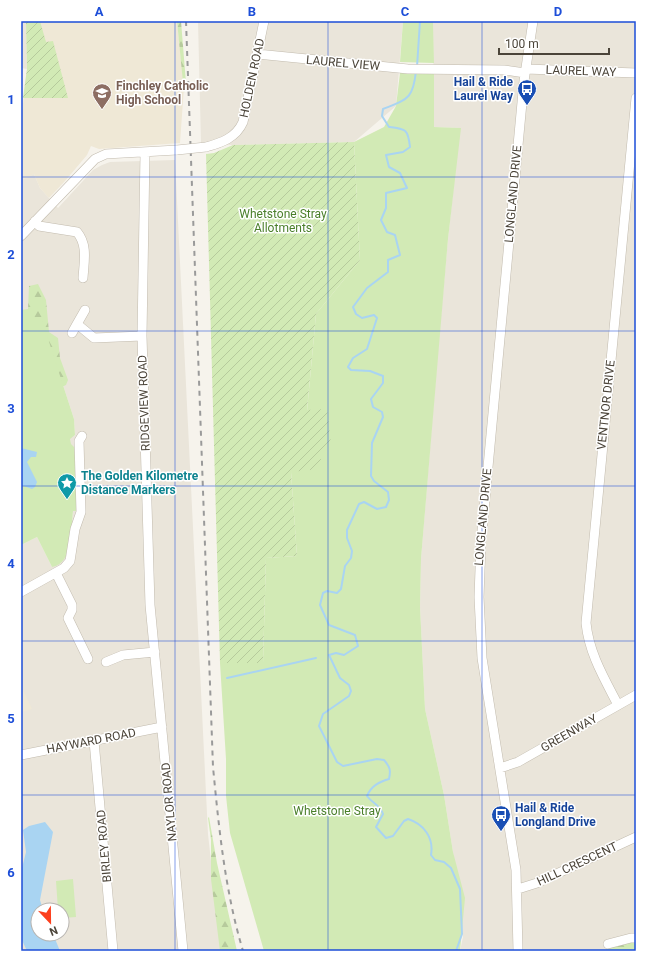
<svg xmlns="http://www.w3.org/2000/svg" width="657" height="972" font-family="Roboto,sans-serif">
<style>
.residential{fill:#eae5da;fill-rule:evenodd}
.education{fill:#efe8d6}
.forest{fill:url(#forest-firs)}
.park{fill:#d2eab5}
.garden{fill:url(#garden-furrows)}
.water{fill:#a9d4f2}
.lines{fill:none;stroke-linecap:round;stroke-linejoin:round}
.stream{stroke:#a9d4f2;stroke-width:2}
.minor-casing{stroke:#c2bbae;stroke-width:10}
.minor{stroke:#fff;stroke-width:9}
.rail{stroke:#9a9a9a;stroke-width:2;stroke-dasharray:5 5;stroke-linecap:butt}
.minor-bridge-casing{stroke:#c2bbae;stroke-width:10;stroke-linecap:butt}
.minor-bridge{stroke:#fff;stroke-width:9}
.grid{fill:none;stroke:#1d4ed8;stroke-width:1;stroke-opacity:0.55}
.labels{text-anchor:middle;stroke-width:3;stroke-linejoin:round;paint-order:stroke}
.street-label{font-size:12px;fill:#4b4439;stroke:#fff}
.transit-label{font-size:12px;font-weight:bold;fill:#164399;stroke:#fff;text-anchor:end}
.education-label{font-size:12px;font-weight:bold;fill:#785e54;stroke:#fff;text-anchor:start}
.park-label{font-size:12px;fill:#4a7f2a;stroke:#fff}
.culture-label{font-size:12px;font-weight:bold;fill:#0d838f;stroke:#fff;text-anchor:start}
.neatline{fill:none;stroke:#1d4ed8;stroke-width:1.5}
.grid-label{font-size:13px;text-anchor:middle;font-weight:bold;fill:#1d4ed8}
</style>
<defs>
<pattern id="forest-firs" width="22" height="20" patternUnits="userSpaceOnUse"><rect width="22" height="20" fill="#d2eab5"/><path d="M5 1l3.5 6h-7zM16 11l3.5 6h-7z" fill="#b6ca9c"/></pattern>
<pattern id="garden-furrows" width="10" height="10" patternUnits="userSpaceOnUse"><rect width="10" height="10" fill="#d2eab5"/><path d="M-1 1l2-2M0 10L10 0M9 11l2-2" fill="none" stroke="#b6ca9c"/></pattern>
</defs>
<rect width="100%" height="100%" fill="#f6f3ec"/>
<path class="residential" d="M21,21H26L27,69L21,68Z
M198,21H403L396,106L354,142L233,145L201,143Z
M433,21H636V951H460L463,937L453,852L444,795L425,709L420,607L421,559L439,337L448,239L460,128L434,127Z
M175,160L208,834L221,951H21V545L37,537L52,567L70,542L73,511L70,438L75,435L74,419L41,317L21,320V174L23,179L34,174L40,188L58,208L93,170L102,165L110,162ZM38,910H62V934H38Z"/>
<path class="education" d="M26,21H177L184,87L180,143L99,149L91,146L87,155L65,181L49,198L40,188L34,174L23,180L21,174V121L27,69Z
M21,685L32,709L21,712Z"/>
<path class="forest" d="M177,21H181L186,83L184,93Z
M38,284L46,300L49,332L58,338L60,358L68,380L66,385L53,391L21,339V310L28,309L29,286Z
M209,817L217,863L237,951H220L211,879V840L208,818Z
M636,941V951H606V948Z"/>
<path class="park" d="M403,21H433L434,63L400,62Z
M400,73L434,74V127L461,128L448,239L421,559L420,607L425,709L444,795L453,852L465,898L460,951H264L230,833L226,796V759L220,663H263L266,558L297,556L291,472L327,410L307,411L316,314L360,260L354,142L384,127L396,106Z
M41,317L74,419L75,435L70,439L71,444L75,448L77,511H73C71,528 74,563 52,567L37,537L21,545V320Z
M73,879L76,917L62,918V910H58L56,881Z"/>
<path class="garden" d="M26,21H40L46,42L53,41L68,98H23L27,69Z
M354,142L360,260L316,314L307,410L327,409L331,444L323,448L319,469L291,472L297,556L266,558L263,663H220L206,154L214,153L233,145Z"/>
<path class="water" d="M21,448L37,452L36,457H31L27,462L37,482L35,487L32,489L21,485Z
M45,822L53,832L40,900L43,910H38V934H53L60,951H27L21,938V872L26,852L23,830L29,826Z"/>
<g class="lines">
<path class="stream" d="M417,67L420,21
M416,71C413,99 408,99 383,109L382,116L389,127C406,129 408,129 410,147L403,152L386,155L389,167L400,173L407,188L386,193V208L381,220L387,232L395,235L400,255L388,260V272L367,288L353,307L356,314L362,318L374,315L377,318L367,349L353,358L348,367L351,370L370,371L383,376V383L371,399L373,407L382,412L383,417L372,443L371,476L374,481L388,492L389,500L386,507L377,509L364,502L359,504L347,530V538L352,551L351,558L345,566L341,589L337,593L327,591L323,593L320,605L329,625L355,635L358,646L344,655L336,653L329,655L340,678L349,685L351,691L349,696L323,714L319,726L337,762L343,766L377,759L384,760C390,767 391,770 389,779C379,782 371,786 367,796C372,803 380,805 383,814L376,827L386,838L393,836L404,821L408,819C424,824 434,838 431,855L435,860L444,862L451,868L460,889L462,934L456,951
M227,678L316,658"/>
<g class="minor-casing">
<path id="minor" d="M257,54L408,69L504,70L525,73
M526,69L636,73
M206,147C221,143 236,138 243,122L264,21
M145,153L142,336L150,605L183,951
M35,221L39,226L77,232C88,245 84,262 83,278
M21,236L95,159L106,154L177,150
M85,310L77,324L94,338L142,336
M72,333L77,324
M56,573L72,605V610L68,618L88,659
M21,592L64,568L70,561L75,529L81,512L79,441L82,436
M106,662L123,655L155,652
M618,705C604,678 589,653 586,623L636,98
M94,741L113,951
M21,755L162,727
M500,768L518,762L636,695
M518,889L537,883L636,837
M608,944L631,938H636
M518,951L516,870L482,658L479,597L481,542L524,81L533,21"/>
</g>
<use href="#minor" class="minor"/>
<path class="rail" d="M186,21L213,767C219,829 225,891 243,951"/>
<g class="minor-bridge-casing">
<path id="minor-bridge" d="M177,150L206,147"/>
</g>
<use href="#minor-bridge" class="minor-bridge"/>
</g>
<path class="grid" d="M175,21V951M328,21V951M482,21V951M21,177H636M21,331H636M21,486H636M21,641H636M21,795H636"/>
<defs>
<g id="bus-pin" transform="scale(1)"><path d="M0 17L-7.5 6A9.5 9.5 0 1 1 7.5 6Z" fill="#1a4fb4" stroke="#fff"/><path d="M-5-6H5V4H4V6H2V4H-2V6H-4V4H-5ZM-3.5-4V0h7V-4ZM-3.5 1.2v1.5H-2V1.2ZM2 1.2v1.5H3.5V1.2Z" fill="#fff"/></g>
<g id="school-pin" transform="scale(1)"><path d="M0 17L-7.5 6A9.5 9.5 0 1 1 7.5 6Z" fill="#8d6e63" stroke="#fff"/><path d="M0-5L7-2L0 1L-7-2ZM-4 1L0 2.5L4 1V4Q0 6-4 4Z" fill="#fff"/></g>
<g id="sight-pin" transform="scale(1)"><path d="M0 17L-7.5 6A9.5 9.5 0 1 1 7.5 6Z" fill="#0f9aa8" stroke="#fff"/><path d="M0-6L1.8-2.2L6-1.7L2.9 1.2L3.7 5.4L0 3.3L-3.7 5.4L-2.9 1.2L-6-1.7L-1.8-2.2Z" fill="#fff"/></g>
</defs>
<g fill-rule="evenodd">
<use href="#bus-pin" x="527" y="89"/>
<use href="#school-pin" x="102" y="93"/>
<use href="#sight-pin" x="67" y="483"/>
<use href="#bus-pin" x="501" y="815"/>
</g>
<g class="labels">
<g class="street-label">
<text transform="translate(343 63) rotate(5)" y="4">LAUREL VIEW</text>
<text transform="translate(581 71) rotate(2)" y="4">LAUREL WAY</text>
<text transform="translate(252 78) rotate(-78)" y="4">HOLDEN ROAD</text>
<text transform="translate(513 194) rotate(-85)" y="4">LONGLAND DRIVE</text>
<text transform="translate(144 403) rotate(-92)" y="4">RIDGEVIEW ROAD</text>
<text transform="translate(606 405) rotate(-84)" y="4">VENTNOR DRIVE</text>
<text transform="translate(483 517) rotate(-85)" y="4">LONGLAND DRIVE</text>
<text transform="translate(569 733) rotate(-30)" y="4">GREENWAY</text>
<text transform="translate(91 741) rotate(-11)" y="4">HAYWARD ROAD</text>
<text transform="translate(169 802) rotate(-95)" y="4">NAYLOR ROAD</text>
<text transform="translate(104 846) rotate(-95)" y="4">BIRLEY ROAD</text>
<text transform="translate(577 864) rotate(-25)" y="4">HILL CRESCENT</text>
</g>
<g class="transit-label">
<text x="513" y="86">Hail &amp; Ride<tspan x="513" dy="14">Laurel Way</tspan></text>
<text x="515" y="812" text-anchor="start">Hail &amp; Ride<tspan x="515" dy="14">Longland Drive</tspan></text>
</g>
<g class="education-label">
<text x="116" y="90">Finchley Catholic<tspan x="116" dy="14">High School</tspan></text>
</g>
<g class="park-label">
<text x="283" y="218">Whetstone Stray<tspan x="283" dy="14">Allotments</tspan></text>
<text x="337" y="815">Whetstone Stray</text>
</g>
<g class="culture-label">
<text x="81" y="480">The Golden Kilometre<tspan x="81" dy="14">Distance Markers</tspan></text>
</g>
</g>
<rect width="657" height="972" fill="none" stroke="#ffffff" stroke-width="44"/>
<g transform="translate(50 922) rotate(158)"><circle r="19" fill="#ffffff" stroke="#b7b4b0"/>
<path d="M0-3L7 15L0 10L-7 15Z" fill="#fc3f1d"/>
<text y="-6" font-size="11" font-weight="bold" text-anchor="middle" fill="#4b4439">N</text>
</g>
<path d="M499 48v6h110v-6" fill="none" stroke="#4b4439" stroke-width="2"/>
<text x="505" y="48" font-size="12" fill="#4b4439" stroke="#ffffff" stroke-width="3" paint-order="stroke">100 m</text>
<rect x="22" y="22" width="613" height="928" class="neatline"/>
<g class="grid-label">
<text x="99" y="16">A</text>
<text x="252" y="16">B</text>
<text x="405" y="16">C</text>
<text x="558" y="16">D</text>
<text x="11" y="104">1</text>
<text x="11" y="259">2</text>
<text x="11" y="413">3</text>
<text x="11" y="568">4</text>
<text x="11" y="723">5</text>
<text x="11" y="877">6</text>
</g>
</svg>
